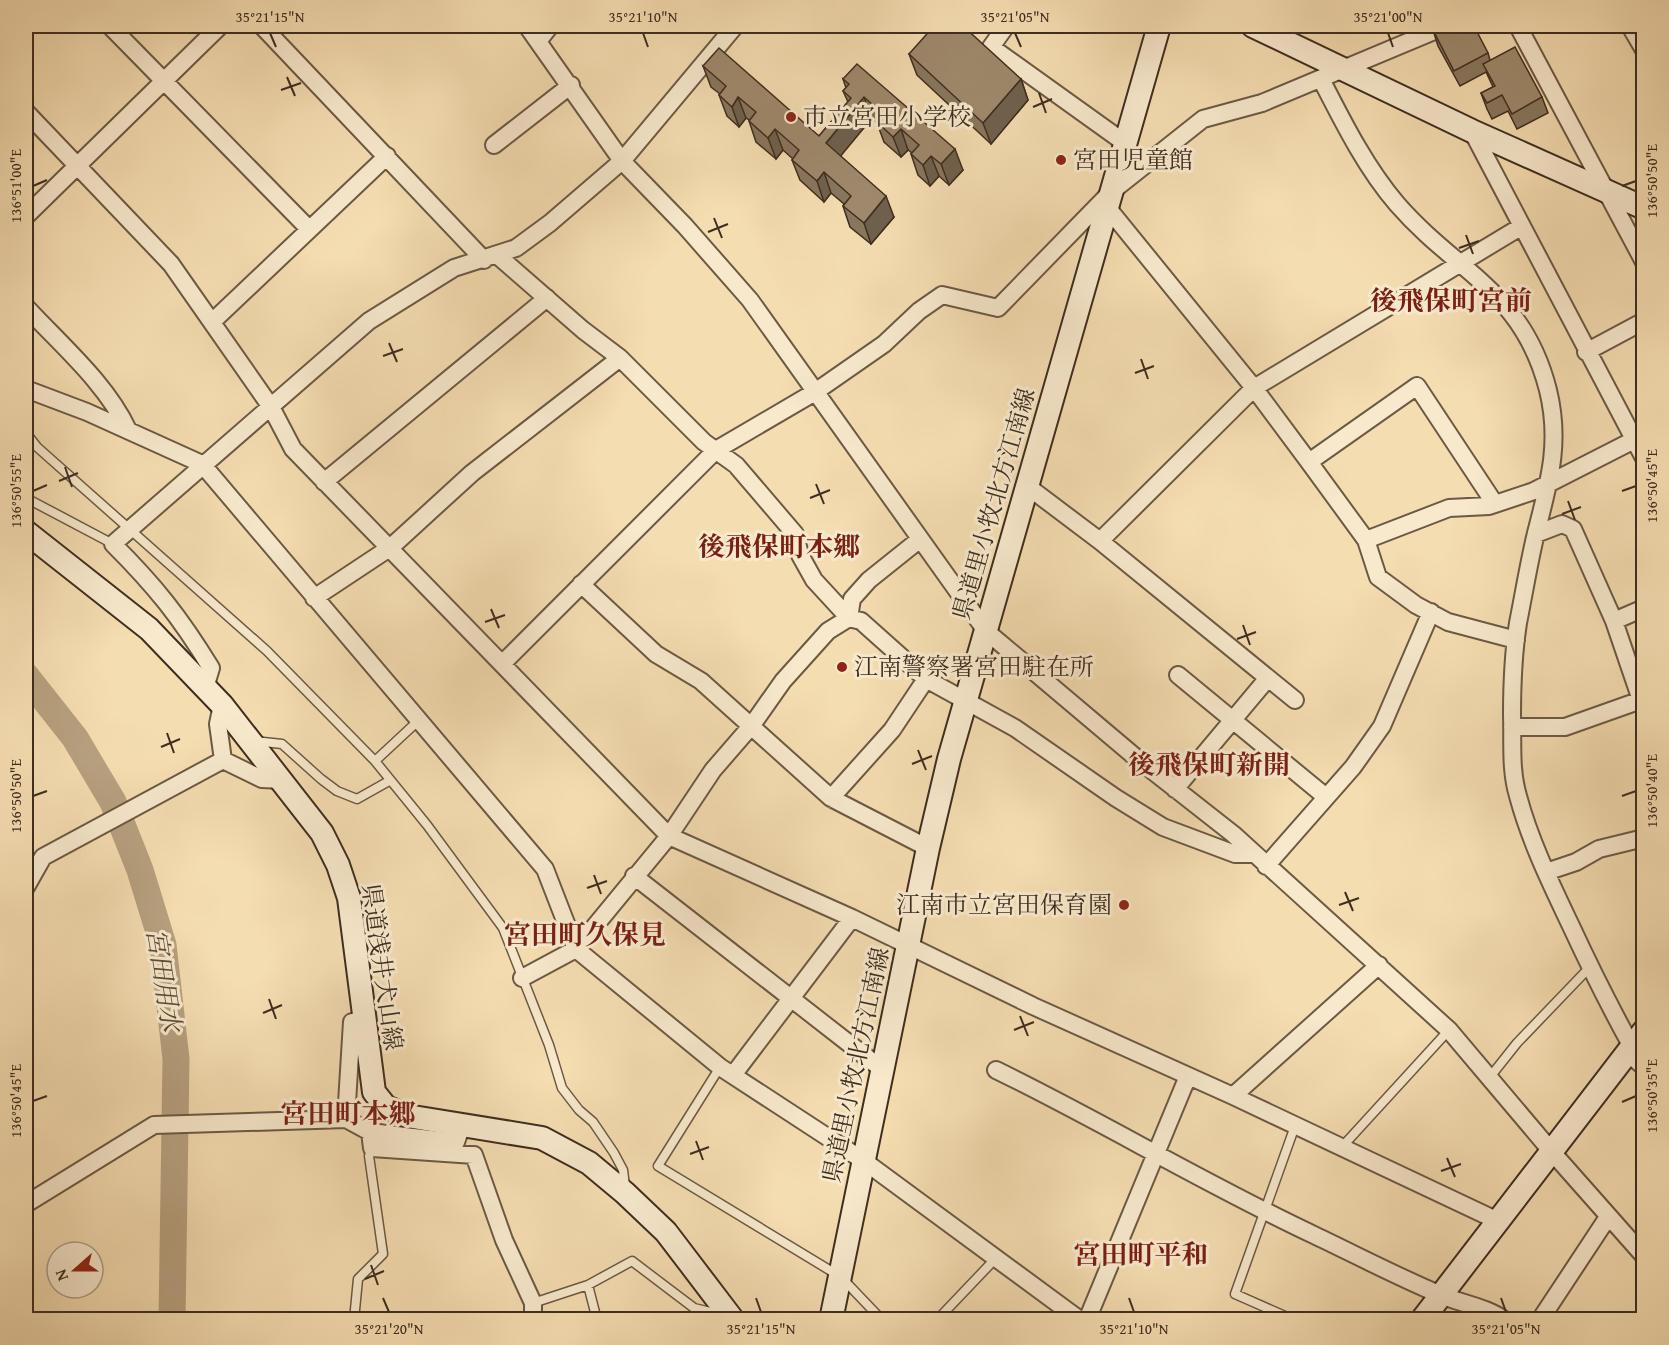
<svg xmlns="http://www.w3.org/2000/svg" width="1669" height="1345" font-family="'Gentium Book Plus','Noto Serif JP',serif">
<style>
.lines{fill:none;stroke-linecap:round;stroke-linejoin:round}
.river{stroke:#b7a180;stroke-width:27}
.lane-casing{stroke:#6c5944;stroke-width:11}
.street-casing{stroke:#6c5944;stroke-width:20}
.secondary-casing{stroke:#3f2d20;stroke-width:26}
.lane{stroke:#f8e9cd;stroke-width:8}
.street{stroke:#f8e9cd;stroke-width:16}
.secondary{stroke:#f8e9cd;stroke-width:22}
.wall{fill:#88765d;stroke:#3f2d20;stroke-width:1.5}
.shaded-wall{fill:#6f604c;stroke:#3f2d20;stroke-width:1.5}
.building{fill:#9e896c;stroke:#3f2d20;stroke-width:1.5}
.ticks{fill:none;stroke:#3f2d20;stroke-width:2}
.poi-dot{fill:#8f2418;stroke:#f8e9cd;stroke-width:2}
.labels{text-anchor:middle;stroke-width:6;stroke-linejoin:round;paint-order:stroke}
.poi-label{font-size:24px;fill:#3f2d20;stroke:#f8e9cd;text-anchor:start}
.street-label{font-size:24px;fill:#3f2d20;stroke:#f8e9cd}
.water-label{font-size:26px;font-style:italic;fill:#5d4a38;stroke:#f8e9cd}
.quarter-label{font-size:27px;font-weight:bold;fill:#7a1f14;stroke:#f8e9cd}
.neatline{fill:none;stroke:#3f2d20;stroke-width:2}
.ticks-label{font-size:15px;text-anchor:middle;fill:#3f2d20}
</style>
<rect width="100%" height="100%" fill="#f5ddb2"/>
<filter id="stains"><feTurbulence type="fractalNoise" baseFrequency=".00333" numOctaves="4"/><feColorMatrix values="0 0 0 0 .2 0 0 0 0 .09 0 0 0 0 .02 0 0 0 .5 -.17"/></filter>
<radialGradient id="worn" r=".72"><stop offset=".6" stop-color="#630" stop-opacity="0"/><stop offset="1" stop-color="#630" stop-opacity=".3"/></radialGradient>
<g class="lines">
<path class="river" d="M26,676L75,738L113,802L140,870L163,945L176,1059L172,1320"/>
<g class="lane-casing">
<path id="lane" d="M26,433L37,447L267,651L375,761L427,825L503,928L549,1045L562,1088L579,1110L593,1122L614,1153L623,1170L625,1186
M26,498L113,544
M254,741L282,744L321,779L337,791L357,799L389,781
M375,761L418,721
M720,1067L658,1166L841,1277L882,1320
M1490,1077L1517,1043L1589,968
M1341,1148L1449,1030
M588,1285L597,1320
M533,1303L588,1285L632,1261L694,1308L723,1315
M354,1320L358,1279L383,1254L369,1156L372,1148
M937,1320L996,1258
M1294,1320L1235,1294L1295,1126"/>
</g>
<g class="street-casing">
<path id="street" d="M110,26L309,229
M262,26L484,260
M527,26L622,161L685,226L750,300L986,631L1140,761L1233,834L1449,1030L1552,1152L1644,1256
M1006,26L991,47L1125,143
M1518,26L1644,262
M1630,26L1644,50
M539,40L550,26
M1321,79C1343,122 1366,168 1397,204C1457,273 1523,291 1548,390C1561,443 1549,482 1536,533C1529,562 1524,593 1518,623C1513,655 1512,683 1512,715C1513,742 1510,769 1518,796C1530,841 1551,884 1571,926C1590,967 1610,1007 1632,1047
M26,112L171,264L271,407L293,449L669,836L852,918L1033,1006L1233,1096L1498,1221
M1472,131L1644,458
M494,145L571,85
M1107,207L1254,388L1309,462L1366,540L1378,577L1416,605L1448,622L1516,640
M26,216L220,26
M497,255L583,330L620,358L704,442L736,465L795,534L800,555L814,580L849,618L861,621L926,679L1015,728L1116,798L1163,827L1235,854H1254
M26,307C61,345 106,383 128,430
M212,322L387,156
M1586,352L1644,321
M26,389L87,412L202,464L545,869L576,949L720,1067L864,1161L1080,1320
M1309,462L1417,386L1495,504
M324,482L547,298
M1027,486L1100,541L1295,700
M1536,534L1562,524L1573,529L1614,621L1641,700
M1366,540L1449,508L1489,506L1534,491L1634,440
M1100,541L1254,388L1522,226
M581,584L656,654L701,681L831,798L892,730L926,679
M314,598L391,547L472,473L620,358
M1614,621L1644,608
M502,664L716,450L815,392L884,344L919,311L942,295L998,308L1111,192L1203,119L1262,103L1446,26
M1178,675L1326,797
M205,688L211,668C180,617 155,586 113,544L369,321L454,268L516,248L550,223L622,161L735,26
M222,705L218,724L223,760
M1512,727H1565L1644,699
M223,760L262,779L282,780
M1175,789L1268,678
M831,798L928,848
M1266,866L1353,767L1382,726L1431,612
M1546,872L1576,862L1599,849L1644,838
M634,876L883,1070
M26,887L43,857L223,760
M522,978L576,949L669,836L713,770L752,725L783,681L828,631L849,618L852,599L869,580L919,540
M1628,1053L1644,1067
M996,1070C1103,1122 1205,1184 1314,1235C1356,1255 1398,1277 1441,1295C1462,1304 1487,1307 1504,1320
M733,1075L852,918
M1233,1096L1379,965
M346,1119L352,1022L362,1020
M370,1132L372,1148L474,1155L504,1240L533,1303V1320
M26,1204L154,1125L346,1119L370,1132L456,1142L462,1125
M1087,1320L1188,1076
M1540,1320L1608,1217
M1642,1320L1644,1318"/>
</g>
<g class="secondary-casing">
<path id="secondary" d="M1253,26L1472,131L1644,208
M26,532L149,629L222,705L322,833L338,865L349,898L374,1092L386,1107L407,1116L542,1138L589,1163L625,1193L666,1232L733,1320
M831,1320L928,848L949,759L1159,26
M1422,1320L1644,1031"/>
</g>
<use href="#lane" class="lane"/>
<use href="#street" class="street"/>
<use href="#secondary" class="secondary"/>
</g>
<path class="wall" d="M1433,30L1488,53L1490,60L1542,97L1548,113L1517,129L1508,111L1492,119L1487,109L1481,93L1493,87L1486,72L1460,86L1438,46Z
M909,54L1021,79L1028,100L991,144L917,75Z
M703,66L819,136L848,102L843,91L846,88L843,79L963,170L949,185L939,176L930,186L918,175L911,154L912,153L908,150L901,157L884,142L877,123L872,118L840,156L894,217L871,244L850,227L843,206L844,204L831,193L824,202L800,180L792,160L793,159L783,150L776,159L756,142L749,121V120L746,118L739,127L727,116L719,95L720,94L711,87Z"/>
<path class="shaded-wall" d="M1021,79L1028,100L991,144L983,123Z
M738,97L746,118L739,127L732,107Z
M864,97L872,118L834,164L826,143Z
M775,129L783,150L776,159L768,138Z
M901,129L908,150L901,157L893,137Z
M955,149L963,170L949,185L941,164Z
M931,156L939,176L930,186L923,165Z
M824,172L831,193L824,202L817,181Z
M886,196L894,217L871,244L864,223Z"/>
<path class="building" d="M934,26H963L1021,79L983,123L909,54Z
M1441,26H1474L1488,53L1454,71L1433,30Z
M1515,47L1542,97L1512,114L1502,95L1487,103L1481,93L1495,86L1483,64Z
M719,48L819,136L851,98L843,91L849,84L843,79L857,64L955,149L941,164L931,156L923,165L911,154L919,145L901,129L893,137L876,121L883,114L864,97L826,143L886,196L864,223L843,206L851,196L824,172L817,181L792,160L799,150L775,129L768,138L749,121L756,112L738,97L732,107L719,95L726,86L703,66Z"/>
<path class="ticks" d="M270,33L276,47M643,33L648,47M1015,33L1021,47M1388,33L1393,47M287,77L295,96M281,90L301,83M1039,93L1046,113M1033,107L1052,99M33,186L47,180M1622,186L1636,181M714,218L722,238M708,232L728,224M1466,235L1473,254M1459,248L1479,241M389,343L397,362M383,356L403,349M1141,359L1148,379M1135,373L1154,366M65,467L72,487M59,481L78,473M816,484L824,504M33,491L47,485M1622,491L1636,486M810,498L830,490M1568,501L1575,520M1562,514L1581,507M491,609L499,628M485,622L505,615M1243,625L1250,645M1237,639L1256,632M167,733L174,753M161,747L180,739M918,750L926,770M912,764L932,756M33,796L47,791M1622,796L1636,791M594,875L601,894M587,888L607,881M1345,892L1353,911M1339,905L1359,898M269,999L276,1019M263,1013L282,1005M1020,1016L1028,1036M1014,1030L1034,1022M33,1101L47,1096M1622,1102L1636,1096M696,1141L703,1160M690,1154L709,1147M1447,1158L1455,1177M1441,1171L1461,1164M371,1265L378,1285M365,1279L384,1271M383,1298L389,1312M756,1298L761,1312M1129,1298L1134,1312M1501,1298L1506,1312"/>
<g class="poi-dot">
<circle cx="791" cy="117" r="6"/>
<circle cx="1061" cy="160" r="6"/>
<circle cx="842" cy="667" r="6"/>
<circle cx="1124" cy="905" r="6"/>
</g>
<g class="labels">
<g class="poi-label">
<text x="803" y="125">市立宮田小学校</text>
<text x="1073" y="168">宮田児童館</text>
<text x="854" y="675">江南警察署宮田駐在所</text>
<text x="1112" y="913" text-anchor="end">江南市立宮田保育園</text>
</g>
<g class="street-label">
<text transform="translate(994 504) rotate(-74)" y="8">県道里小牧北方江南線</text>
<text transform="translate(382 967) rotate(82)" y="8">県道浅井犬山線</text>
<text transform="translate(856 1065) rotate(-78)" y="8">県道里小牧北方江南線</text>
</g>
<g class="water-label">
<text transform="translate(164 980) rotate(81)" y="9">宮田用水</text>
</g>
<g class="quarter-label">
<text x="1451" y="310">後飛保町宮前</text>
<text x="779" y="556">後飛保町本郷</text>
<text x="1209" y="774">後飛保町新開</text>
<text x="585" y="944">宮田町久保見</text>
<text x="348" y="1123">宮田町本郷</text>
<text x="1141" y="1264">宮田町平和</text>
</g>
</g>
<rect width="1669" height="1345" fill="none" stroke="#f5ddb2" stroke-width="66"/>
<g transform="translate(75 1270) rotate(249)"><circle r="28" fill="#f8e9cd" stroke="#ae9e88" stroke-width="1.5"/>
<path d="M0-4.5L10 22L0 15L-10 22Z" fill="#8f2418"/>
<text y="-9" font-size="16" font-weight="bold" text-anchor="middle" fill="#3f2d20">N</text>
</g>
<rect x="33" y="33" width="1603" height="1279" class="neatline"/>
<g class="ticks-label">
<text x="270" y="22">35°21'15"N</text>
<text x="643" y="22">35°21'10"N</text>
<text x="1015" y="22">35°21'05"N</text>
<text x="1388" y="22">35°21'00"N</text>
<text transform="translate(1652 181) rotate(-90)" y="5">136°50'50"E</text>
<text transform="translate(16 186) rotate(-90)" y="5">136°51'00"E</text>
<text transform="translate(1652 486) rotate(-90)" y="5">136°50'45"E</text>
<text transform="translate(16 491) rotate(-90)" y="5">136°50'55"E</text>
<text transform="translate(1652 791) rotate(-90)" y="5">136°50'40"E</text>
<text transform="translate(16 796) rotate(-90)" y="5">136°50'50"E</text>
<text transform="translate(1652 1096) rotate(-90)" y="5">136°50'35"E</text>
<text transform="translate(16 1101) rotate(-90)" y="5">136°50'45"E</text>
<text x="389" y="1334">35°21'20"N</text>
<text x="761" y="1334">35°21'15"N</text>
<text x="1134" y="1334">35°21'10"N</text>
<text x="1506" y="1334">35°21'05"N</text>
</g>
<rect width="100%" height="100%" filter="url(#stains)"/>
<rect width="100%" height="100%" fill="url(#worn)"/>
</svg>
